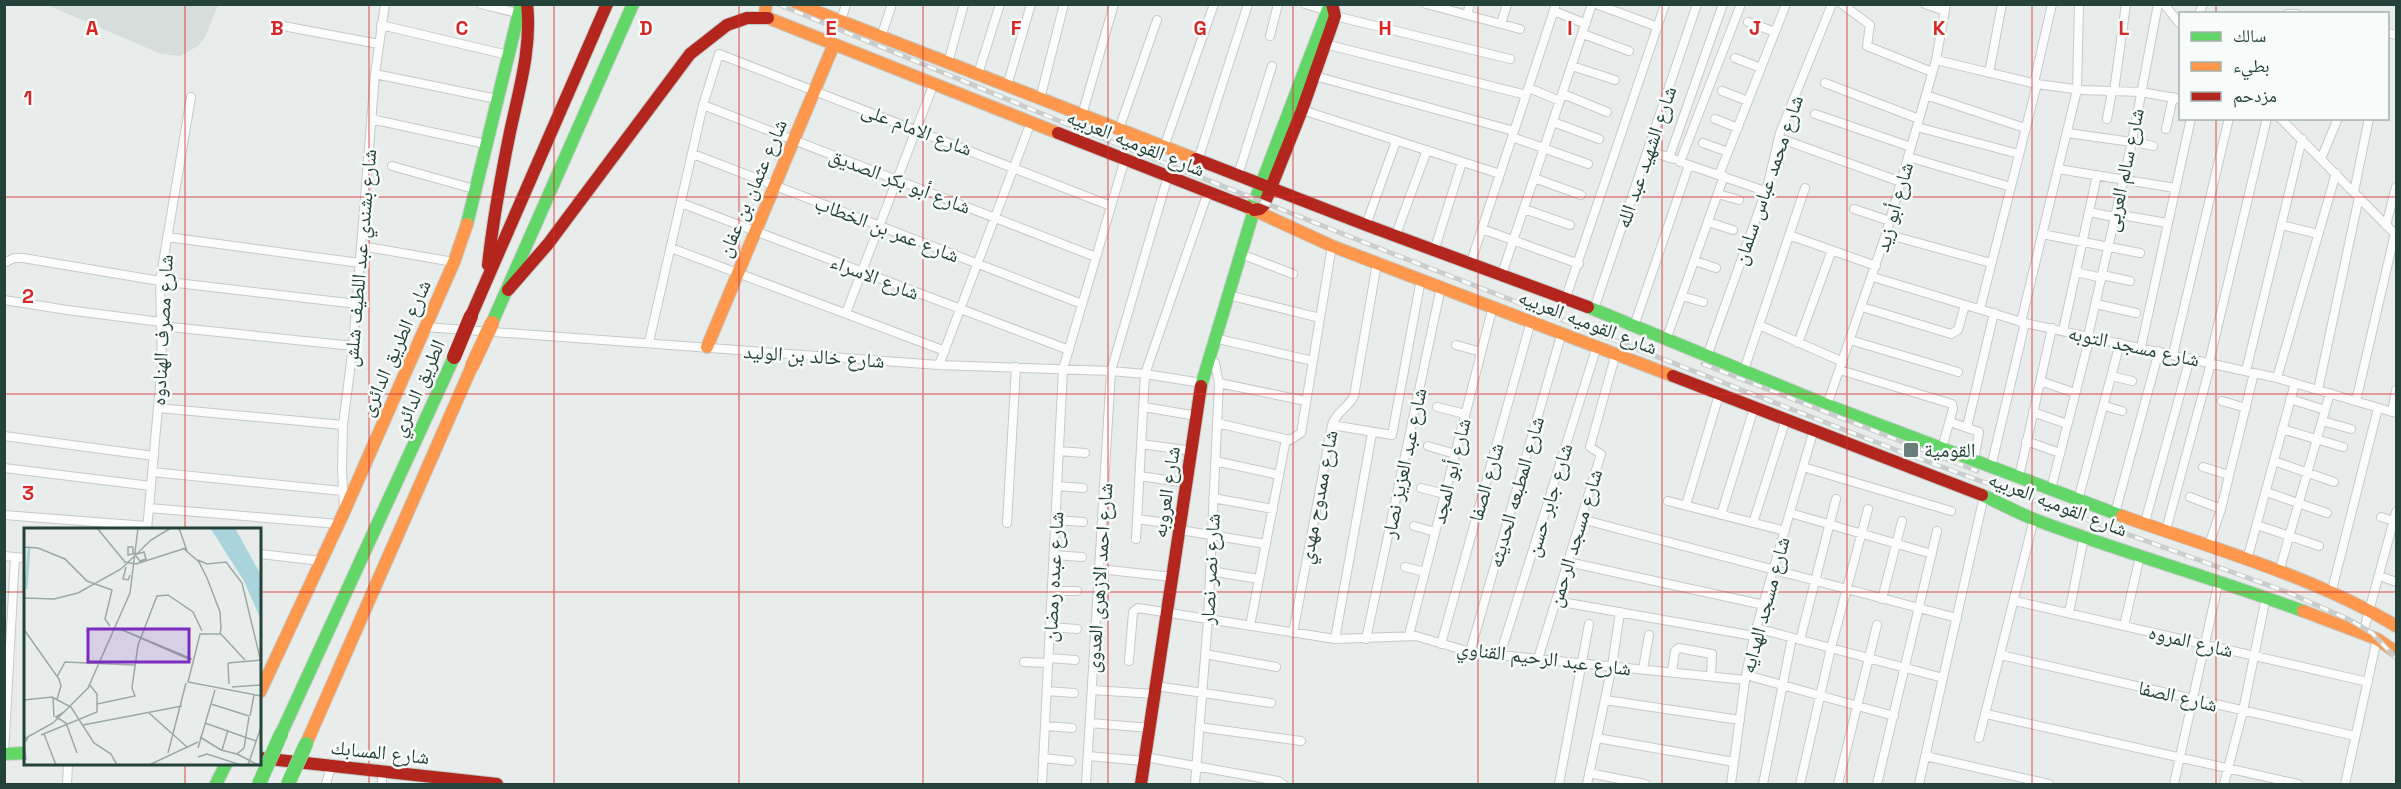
<svg xmlns="http://www.w3.org/2000/svg" width="2401" height="789" font-family="'Space Grotesk','Noto Naskh Arabic',sans-serif">
<style>
.built{fill:#d6dedb}
.lines{fill:none;stroke-linecap:round;stroke-linejoin:round}
.street-casing{stroke:#c5cac8;stroke-width:10}
.fast-casing{stroke:#c3cbc8;stroke-width:14}
.slow-casing{stroke:#c3cbc8;stroke-width:14}
.jam-casing{stroke:#c3cbc8;stroke-width:14}
.street{stroke:#fcfcfc;stroke-width:8}
.fast{stroke:#63d668;stroke-width:12}
.slow{stroke:#ff974d;stroke-width:12}
.jam{stroke:#b3261e;stroke-width:12}
.rail-casing{stroke:#c9cdcc;stroke-width:5}
.rail{stroke:#f7fbf9;stroke-width:3;stroke-dasharray:9;stroke-linecap:butt}
.fast-bridge-casing{stroke:#c3ccc9;stroke-width:15;stroke-linecap:butt}
.slow-bridge-casing{stroke:#c3ccc9;stroke-width:15;stroke-linecap:butt}
.jam-bridge-casing{stroke:#c3ccc9;stroke-width:15;stroke-linecap:butt}
.fast-bridge{stroke:#63d668;stroke-width:14}
.slow-bridge{stroke:#ff974d;stroke-width:14}
.jam-bridge{stroke:#b3261e;stroke-width:14}
.grid{fill:none;stroke:#d62828;stroke-width:1.5;stroke-opacity:0.55}
.poi-dot{fill:#697e78;stroke:#f7fbf9;stroke-width:2}
.labels{text-anchor:middle;stroke-width:5;stroke-linejoin:round;paint-order:stroke}
.street-label{font-size:20px;fill:#24423a;stroke:#f7fbf9}
.poi-label{font-size:20px;fill:#24423a;stroke:#f7fbf9;text-anchor:start}
.inset-river{fill:none;stroke:#a9d4db;stroke-width:3}
.inset-road{fill:none;stroke:#9aa9a4;stroke-width:1.5}
.view{fill:#7b2cbf;fill-opacity:0.15;stroke:#7b2cbf;stroke-width:3}
.inset-edge{fill:none;stroke:#24423a;stroke-width:3}
.grid-label{font-size:20px;text-anchor:middle;font-weight:bold;fill:#d62828;stroke:#f7fbf9;stroke-width:5;stroke-linejoin:round;paint-order:stroke}
</style>
<rect width="100%" height="100%" fill="#e8edeb"/>
<path class="built" d="M47,5H218L205,37L198,46L180,56L161,54Z"/>
<g class="lines">
<g class="street-casing">
<path id="street" d="M481,4L521,14
M1305,4L1328,11
M1426,4L1520,29
M1596,4L1658,27
M1842,4L1870,25L1867,46L1932,72
M1925,4L1945,11
M2164,4L2180,24
M1554,11L1586,24
M2199,14L2203,4
M2287,14H2297
M1467,15L1470,4
M1335,16L1510,59
M841,21L846,4
M1748,22L1775,32
M1501,24L1507,4
M381,25L508,55
M283,26L379,44
M2388,33L2396,35
M1583,34L1629,51
M1270,36L1278,4
M881,37L892,4
M1325,44L1526,95
M1735,58L1761,68
M1936,60L2037,84L2082,90L2141,92L2180,99
M948,63L964,4
M1572,66L1615,80
M1989,73L2002,4
M375,74L497,99
M978,74L1000,4
M1315,76L1514,131
M1825,83L1919,119
M2034,83L2052,4
M1007,86L1031,4
M1529,88L1560,101
M1722,91L1748,101
M2114,91L2126,4
M1563,94L1607,112
M1926,95L2025,128
M1040,99L1064,4
M703,105L1096,257
M1302,110L1500,174
M1815,114L1911,147
M1082,115L1114,4
M2280,118L2396,235
M371,119L486,144
M1715,119L1738,128
M2107,119L2112,91
M1553,122L1599,139
M1917,127L2019,154
M1119,129L1157,20
M2166,129L2173,97
M2067,133L2132,142
M1512,137L1588,164
M1779,138L1901,182
M2132,141L2153,146
M1703,143L1728,152
M1164,147L1214,4
M1649,151L1674,159
M693,154L1082,304
M1908,157L2011,187
M1669,158L1723,4
M2321,159L2338,118
M1198,160L1248,4
M1680,162L1741,4
M1686,164L1765,191
M392,166L474,189
M2058,169L2175,188
M1238,175L1272,66
M1719,175L1786,4
M1534,178L1581,195
M2354,192L2369,118
M1718,194L1739,200
M681,203L1069,350
M1524,209L1570,225
M1854,209L1890,221
M2089,212L2114,217
M2115,214L2167,223
M1708,222L1733,230
M1366,225L1396,141
M2281,225L2318,234
M2386,225L2396,187
M1482,229L1579,264
M1886,234L1991,263
M2042,234L2140,253
M1789,235L1876,266
M167,237L360,263
M1395,237L1427,150
M361,246L454,262
M671,248L945,351
M1434,251L1462,162
M1241,254L1293,274
M1695,261L1716,268
M4,263L14,258H23L160,281L357,304
M1470,265L1556,4
M2076,272L2102,278
M2102,275L2130,281
M1501,277L1592,4
M1873,277L2025,323L2277,378L2396,413
M1228,295L1320,318
M1682,296L1703,302
M4,300L67,310L161,322
M1565,300L1665,4
M2096,304L2136,313
M1862,307L1951,334L1958,330L1965,305
M1594,309L1697,4
M1980,309L2037,84
M846,313L934,83
M2021,322L2077,90L2079,4
M1759,325L1843,362
M161,326L353,346
M1634,326L1689,165
M426,327L939,365L1111,371L1145,374L1202,383
M2063,331L2097,175
M2088,336L2132,142L2158,4
M1214,338L1313,361
M1666,340L1724,176
M1850,340L1958,372
M649,342L703,105L719,54L1111,206
M1798,343L1832,250
M1456,345L1481,352
M2141,347L2191,118
M2173,354L2229,118
M1707,356L1767,188L1780,133L1832,4
M2209,363L2267,118
M939,365L1031,122
M1744,370L1805,188
M1840,370L1952,404L1953,409L1942,448
M2246,371L2302,139
M2112,376L2132,381
M2277,378L2336,173
M2040,381L2075,393
M1219,383L1306,401
M2318,390L2359,197
M2290,399L2325,410
M2222,401L2246,408
M2356,401L2395,233
M1827,405L1886,234L1936,60L1946,4
M2105,406L2122,411
M1144,407L1197,416
M1437,407L1465,414
M158,408L343,425
M2033,412L2067,424
M2392,412L2396,390
M2322,421L2351,429
M1950,422L1979,432L1974,460
M1217,423L1290,440L1301,433L1332,246
M1332,425L1392,435L1421,279
M1967,427L1994,313
M2282,429L2343,447
M4,436L154,456
M2026,441L2060,453
M1141,444L1192,451
M1428,446L1455,454
M1059,451L1085,453
M1215,461L1279,475
M2274,461L2334,482
M1803,467L1951,511
M1991,467L2025,323
M2203,467L2229,475
M4,468L151,486
M152,472L342,491
M1140,476L1187,483
M2019,477L2052,328
M1057,486L1083,488
M1421,488L1445,494
M2051,489L2090,336
M2266,492L2327,513
M2190,497L2221,509
M1213,498L1273,509
M2078,500L2120,343
M1668,501L1785,531
M1686,505L1719,395
M149,508L338,524
M344,509L342,469L343,425L353,346L375,74L385,4
M1790,513L1932,554
M2115,513L2159,351
M4,515L147,526
M1721,515L1754,408
M2381,517L2394,521
M1137,519L1181,525
M1581,519L1957,618
M1055,520L1083,522
M2145,522L2190,358
M1007,523L1016,367
M1753,523L1786,419
M2257,525L2319,546
M1414,526L1435,532
M147,530L162,363L160,281L191,97
M1180,530L1266,544
M2166,530L2211,363
M1136,539L1145,374L1208,192
M2209,545L2221,509L2254,373
M260,554L321,561
M1054,555L1082,557
M4,556L26,558
M2247,560L2295,383
M1568,562L1764,605
M1405,567L1425,572
M1099,569L1173,577
M1210,571L1259,579
M2279,572L2330,393
M2380,576L2396,582
M1052,591H1077
M2331,594L2378,408
M1882,599L1902,521
M1556,601L1754,636
M2015,601L2368,682
M2069,613L2084,537
M1250,626L1286,439
M2124,626L2140,556
M1050,627L1077,629
M1756,628L1943,678
M1293,633L1332,425C1336,412 1348,408 1354,396L1377,263
M2363,633L2396,512
M1409,635L1493,306
M1335,639L1372,433
M1366,639L1441,287
M1800,640L1836,499
M1441,644L1531,321
M1470,652L1562,332
M1205,654L1276,667
M1500,655L1597,346
M2001,655L2355,736
M1049,658L1075,660
M1538,659L1601,454L1590,447L1616,353
M1129,661L1133,612L1138,608L1335,639L1416,636L1470,652L1745,680
M1024,662L1048,663
M1643,669L1649,635
M1672,672L1675,651L1679,648L1712,654L1711,676
M1746,675L1894,716
M1156,686L1271,703
M1092,690L1155,694
M1047,691L1074,693
M1605,700L1740,720
M1986,714L2298,784
M1090,723L1150,728
M1045,726L1072,728
M1199,727L1301,741
M1597,738L1734,762
M1979,738L2034,519
M4,753L15,557
M1088,756L1144,761
M1925,756L2049,784
M1145,757L1278,781L1283,784
M1043,758L1071,761
M1589,773L1645,784
M67,784L68,764
M326,784L331,766
M382,784V772
M1042,784L1063,369L1125,159
M1086,784L1111,371L1168,176
M1195,784L1208,619L1219,383L1215,363L1209,356
M1559,784L1589,624
M1587,784L1612,666L1620,612
M1731,784L1745,680L1754,636L1814,429
M1763,784L1792,638
M1800,784L1831,648L1868,509
M1838,784L1877,625
M1877,784L1937,531
M1919,784L1984,496
M2174,784L2219,580
M2224,784L2243,711L2266,597
M2345,784L2377,639"/>
</g>
<g class="fast-casing">
<path id="fast" d="M467,224L521,4
M1588,307L1827,405L2122,516
M492,323L633,4
M1201,386L1254,210V203L1330,4
M1982,495C2000,503 2018,513 2036,520C2124,553 2214,578 2303,611
M281,734L454,357
M4,754L26,753
M216,784L226,764"/>
</g>
<g class="slow-casing">
<path id="slow" d="M766,4L765,14L768,18L1058,133
M797,4L1196,159
M1247,207L1332,246L1673,376
M707,347L834,44
M2122,516C2212,548 2315,577 2396,626
M2303,611L2377,639L2396,652
M260,692L344,512L454,262L467,224
M306,744L472,366"/>
</g>
<g class="jam-casing">
<path id="jam" d="M1058,133L1247,207
M1196,159L1366,225L1588,307
M1254,210L1260,209L1264,205L1302,110L1335,16L1332,4
M488,265C493,220 501,176 510,132C519,90 532,47 527,4
M508,290L548,244L690,54L727,25L747,18H768
M471,316L607,4
M1673,376L1982,495
M260,758L497,784
M1141,784L1201,386"/>
</g>
<use href="#street" class="street"/>
<use href="#fast" class="fast"/>
<use href="#slow" class="slow"/>
<use href="#jam" class="jam"/>
<g class="rail-casing">
<path id="rail" d="M778,4L1074,127L1391,253L1909,455L2287,592L2350,620L2372,633L2396,658
M1703,364L1977,471"/>
</g>
<use href="#rail" class="rail"/>
<g class="fast-bridge-casing">
<path id="fast-bridge" d="M259,784L281,734
M288,784L306,744"/>
</g>
<g class="slow-bridge-casing">
<path id="slow-bridge" d="M472,366L492,323"/>
</g>
<g class="jam-bridge-casing">
<path id="jam-bridge" d="M454,357L471,316"/>
</g>
<use href="#fast-bridge" class="fast-bridge"/>
<use href="#slow-bridge" class="slow-bridge"/>
<use href="#jam-bridge" class="jam-bridge"/>
</g>
<path class="grid" d="M185,4V530M369,4V784M554,4V784M739,4V784M923,4V784M1108,4V784M1293,4V784M1478,4V784M1662,4V784M1847,4V784M2032,4V784M2216,4V14M2216,118V784M4,197H2396M4,394H2396M4,592H26M260,592H2396M185,764V784"/>
<rect class="poi-dot" x="1903" y="442" width="16" height="16" rx="3"/>
<g class="labels">
<g class="street-label">
<text transform="translate(917 129) rotate(21)" y="7">شارع الامام على</text>
<text transform="translate(1136 143) rotate(22)" y="7">شارع القوميه العربيه</text>
<text transform="translate(1646 157) rotate(-71)" y="7">شارع الشهيد عبد الله</text>
<text transform="translate(2124 170) rotate(-78)" y="7">شارع سالم العربى</text>
<text transform="translate(1768 180) rotate(-71)" y="7">شارع محمد عباس سلمان</text>
<text transform="translate(900 181) rotate(21)" y="7">شارع أبو بكر الصديق</text>
<text transform="translate(752 188) rotate(-67)" y="7">شارع عثمان بن عفان</text>
<text transform="translate(1894 207) rotate(-74)" y="7">شارع أبو زيد</text>
<text transform="translate(887 229) rotate(21)" y="7">شارع عمر بن الخطاب</text>
<text transform="translate(360 258) rotate(-85)" y="7">شارع بشندي عبد اللطيف شلش</text>
<text transform="translate(875 277) rotate(21)" y="7">شارع الاسراء</text>
<text transform="translate(1588 322) rotate(21)" y="7">شارع القوميه العربيه</text>
<text transform="translate(162 330) rotate(-87)" y="7">شارع مصرف الهنادوه</text>
<text transform="translate(2134 346) rotate(12)" y="7">شارع مسجد التوبه</text>
<text transform="translate(395 348) rotate(-66)" y="7">شارع الطريق الدائرى</text>
<text transform="translate(814 356) rotate(4)" y="7">شارع خالد بن الوليد</text>
<text transform="translate(418 388) rotate(-66)" y="7">الطريق الدائري</text>
<text transform="translate(1404 463) rotate(-78)" y="7">شارع عبد العزيز نصار</text>
<text transform="translate(1451 471) rotate(-76)" y="7">شارع أبو المجد</text>
<text transform="translate(1486 482) rotate(-74)" y="7">شارع الصفا</text>
<text transform="translate(1166 492) rotate(-81)" y="7">شارع العروبه</text>
<text transform="translate(1516 492) rotate(-74)" y="7">شارع المطبعه الحديثه</text>
<text transform="translate(1318 497) rotate(-79)" y="7">شارع ممدوح مهدي</text>
<text transform="translate(1549 500) rotate(-73)" y="7">شارع جابر حسن</text>
<text transform="translate(2058 504) rotate(21)" y="7">شارع القوميه العربيه</text>
<text transform="translate(1575 538) rotate(-73)" y="7">شارع مسجد الرحمن</text>
<text transform="translate(1210 569) rotate(-87)" y="7">شارع نصر نصار</text>
<text transform="translate(1053 577) rotate(-87)" y="7">شارع عبده رمضان</text>
<text transform="translate(1099 578) rotate(-86)" y="7">شارع احمد الازهرى العدوى</text>
<text transform="translate(1765 605) rotate(-75)" y="7">شارع مسجد الهدايه</text>
<text transform="translate(2191 641) rotate(13)" y="7">شارع المروه</text>
<text transform="translate(1544 658) rotate(7)" y="7">شارع عبد الرحيم القناوي</text>
<text transform="translate(2178 696) rotate(13)" y="7">شارع الصفا</text>
<text transform="translate(380 752) rotate(6)" y="7">شارع المسابك</text>
</g>
<g class="poi-label">
<text x="1924" y="457">القومية</text>
</g>
</g>
<g transform="translate(24 528)">
<rect width="237" height="237" fill="#e8edeb"/>
<path d="M211,0L237,47V92L220,53L187,1Z" fill="#a9d4db"/>
<path class="inset-river" d="M2,61L5,20"/>
<path class="inset-road" d="M73,0L101,34L112,36L162,20M155,0L163,23M0,15V36M0,19L14,20L41,31L63,53L88,62L81,91L86,98M159,20L175,34L183,50L196,84L197,100L196,106H176L164,154L237,168M109,25V19H104V27L112,25M112,28L116,33L122,31L120,24L113,26M174,32L183,36L202,34L218,55L237,134M102,39L99,51L104,52L106,47M0,70L30,71L54,65L97,41L127,12L147,0M0,95V158M1,103L35,151L37,158L33,171M196,105L221,132M167,132L96,101L168,131M204,135L237,132M204,135L205,156M33,149L41,134L111,137M208,159L237,157M29,170L30,189M0,172L28,169L47,179L70,215L87,226L93,237M73,176L111,168L108,160L114,117L133,68L144,67L169,84L178,103M187,176L225,188M40,184L32,189L42,195L53,225M125,185L163,219M226,188L230,167M181,195L232,213M59,197L158,178M20,206L32,237M17,207L73,184V166L65,156M176,209L197,222L213,226M0,211L29,195L64,160L106,65L114,0M174,220L191,162M198,222L204,202M144,225L162,155M213,226L234,237M213,226L220,220L225,189M174,229L183,226L217,237M2,232L0,215L4,210M125,237L174,214M224,237L237,199"/>
<path class="view" d="M64,101H165V134H64Z"/>
<rect width="237" height="237" class="inset-edge"/>
</g>
<g class="grid-label">
<text x="92" y="35">A</text>
<text x="277" y="35">B</text>
<text x="462" y="35">C</text>
<text x="646" y="35">D</text>
<text x="831" y="35">E</text>
<text x="1016" y="35">F</text>
<text x="1200" y="35">G</text>
<text x="1385" y="35">H</text>
<text x="1570" y="35">I</text>
<text x="1755" y="35">J</text>
<text x="1939" y="35">K</text>
<text x="2124" y="35">L</text>
<text x="28" y="105">1</text>
<text x="28" y="303">2</text>
<text x="28" y="500">3</text>
</g>
<rect width="2401" height="789" fill="none" stroke="#24423a" stroke-width="12"/>
<rect x="2179" y="12" width="210" height="108" fill="#f7fbf9" stroke="#a3b1ad" stroke-width="1.5"/>
<rect x="2191" y="32" width="30" height="9" fill="#63d668" stroke="#a3b1ad" stroke-width="1.5"/>
<text x="2233" y="42" font-size="18" fill="#24423a">سالك</text>
<rect x="2191" y="62" width="30" height="9" fill="#ff974d" stroke="#a3b1ad" stroke-width="1.5"/>
<text x="2233" y="72" font-size="18" fill="#24423a">بطيء</text>
<rect x="2191" y="92" width="30" height="9" fill="#b3261e" stroke="#a3b1ad" stroke-width="1.5"/>
<text x="2233" y="102" font-size="18" fill="#24423a">مزدحم</text>
</svg>
